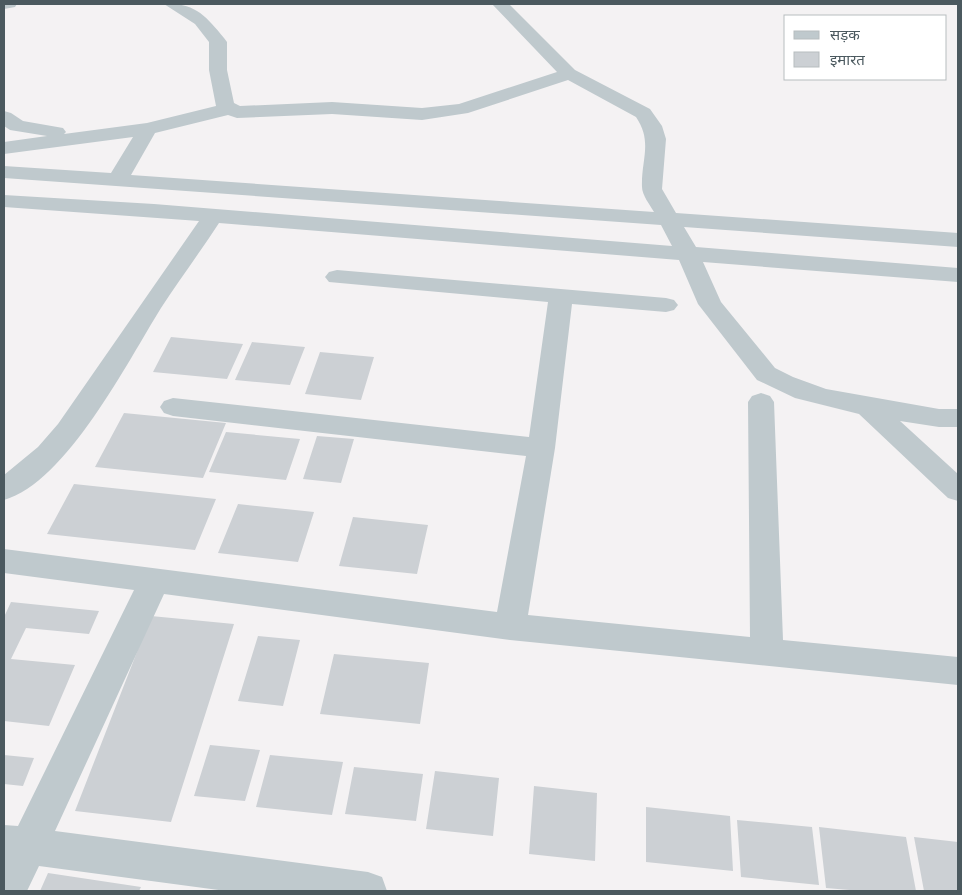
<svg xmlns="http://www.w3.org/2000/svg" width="962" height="895" font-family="Signika,'Noto Sans Devanagari',sans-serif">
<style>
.building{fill:#ccd0d4}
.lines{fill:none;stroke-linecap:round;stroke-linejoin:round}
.minor{fill:#bfc9cd;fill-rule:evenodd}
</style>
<rect width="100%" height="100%" fill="#f4f2f3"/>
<path class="building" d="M171,337L243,344L227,379L153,372Z
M252,342L305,347L290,385L235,380Z
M320,352L374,357L361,400L305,394Z
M124,413L226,423L203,478L95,467Z
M226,432L300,439L286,480L209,472Z
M317,436L354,439L341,483L303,479Z
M74,484L216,499L195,550L47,534Z
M238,504L314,512L298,562L218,553Z
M353,517L428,525L417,574L339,566Z
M11,602L99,611L89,634L26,628L11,659L75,665L49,726L4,721V617Z
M151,616L234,624L171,822L75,811Z
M258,636L300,640L283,706L238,701Z
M334,654L429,663L420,724L320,714Z
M210,745L260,750L245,801L194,796Z
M4,755L34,758L23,786L4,784Z
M270,755L343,762L332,815L256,807Z
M354,767L423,774L416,821L345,814Z
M435,771L499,778L493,836L426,829Z
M534,786L597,793L595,861L529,854Z
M646,807L730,816L733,871L646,862Z
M737,820L812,827L819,885L741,877Z
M819,827L906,837L916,891H861L826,888Z
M914,837L958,842V891H924Z
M48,873L141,887L139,891H40Z"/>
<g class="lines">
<path class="minor" d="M4,4H17L15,7L4,9Z
M164,4C194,2 206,16 224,38L227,42V70L234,103L240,106L332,102L422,108L459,104L557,72L492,4H509L575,70L650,109L662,126L666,139L662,189L676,213L958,233V247L684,227L696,247L958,268V282L703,262L721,302L775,368L793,377L826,389L939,409H958V427H939L900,421L958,474V501L948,498L859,414L795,398L757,380L698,304L679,260L219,223C200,252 180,279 161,308C128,361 66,483 4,500V475L38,447L58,424L199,221L4,207V195L154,204L672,246L661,225L4,178V166L111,173L133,137L4,154V142L47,136L10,130L4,126V111L11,113L23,121L63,128L66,132L64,134L147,123L216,106L209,70V42L195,24ZM568,80L636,117C653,142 641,160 642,187C642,195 650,205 654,212L131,175L155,133L228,115L237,118L332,114L422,120L468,113Z
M337,270L666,298L674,300L678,305L674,310L666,312L572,304L555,448L528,615L750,637L748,402L752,396L761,393L770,396L774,402L783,640L958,657V685L510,640L164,594L55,831L368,872L382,877L387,891H226L39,866L27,891H4V825L18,826L134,590L4,573V549L497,612L526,456L173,416L164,413L160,407L164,401L173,398L529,437L548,302L329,282L325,277L329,272Z"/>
</g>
<rect width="962" height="895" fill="none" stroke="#4b595f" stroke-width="10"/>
<rect x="784" y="15" width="162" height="65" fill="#ffffff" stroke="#b7bdbf"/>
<rect x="794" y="31" width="25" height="8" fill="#bfc9cd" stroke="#b7bdbf"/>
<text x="830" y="40" font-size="15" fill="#4b595f">सड़क</text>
<rect x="794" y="52" width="25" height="15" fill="#ccd0d4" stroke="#b7bdbf"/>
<text x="830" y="65" font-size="15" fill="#4b595f">इमारत</text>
</svg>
